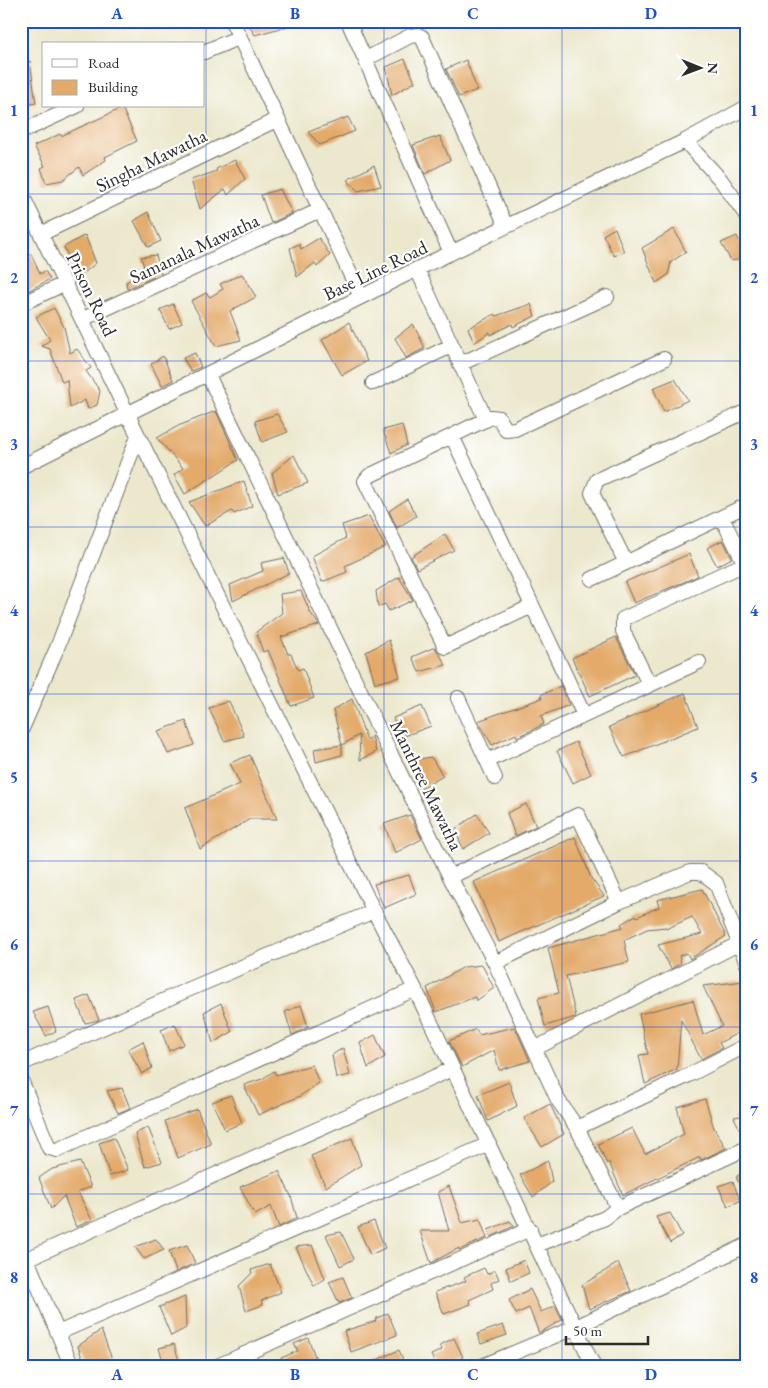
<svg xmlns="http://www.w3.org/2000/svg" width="768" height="1388" font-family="'EB Garamond',serif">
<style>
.building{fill:#e3aa6b}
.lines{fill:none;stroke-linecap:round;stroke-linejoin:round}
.minor-casing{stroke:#6f6d64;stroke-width:16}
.minor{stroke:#fff;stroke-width:14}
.grid{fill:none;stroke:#1d4ed8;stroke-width:1;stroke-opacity:0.55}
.labels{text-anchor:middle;stroke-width:4.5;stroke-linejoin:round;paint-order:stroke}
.street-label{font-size:19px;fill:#2b2b2b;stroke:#fff}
.neatline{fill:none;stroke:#1d4ed8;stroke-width:2}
.grid-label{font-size:16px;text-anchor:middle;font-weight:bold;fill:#1d4ed8}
</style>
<rect width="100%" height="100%" fill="#fff"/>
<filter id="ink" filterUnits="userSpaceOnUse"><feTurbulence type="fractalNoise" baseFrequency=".02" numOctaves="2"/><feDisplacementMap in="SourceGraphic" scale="10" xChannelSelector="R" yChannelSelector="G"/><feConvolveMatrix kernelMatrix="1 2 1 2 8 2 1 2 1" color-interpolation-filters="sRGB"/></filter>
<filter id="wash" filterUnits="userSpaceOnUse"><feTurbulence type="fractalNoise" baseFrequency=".0096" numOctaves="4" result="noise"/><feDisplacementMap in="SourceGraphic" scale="20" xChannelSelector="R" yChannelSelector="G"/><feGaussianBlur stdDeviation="1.12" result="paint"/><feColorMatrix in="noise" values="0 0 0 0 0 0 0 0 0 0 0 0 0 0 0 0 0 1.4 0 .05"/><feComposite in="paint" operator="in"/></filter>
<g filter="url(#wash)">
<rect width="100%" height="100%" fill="#ece8cd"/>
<g id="blocks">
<path class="building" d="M246,21H295V24L255,35Z
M405,59L415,82L392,95L386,67Z
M466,60L477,90L459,97L446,69Z
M30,61L36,103L21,106V63Z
M122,108L137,141L105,157L106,160L83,175L79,167L63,180L46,183L41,168L45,166L34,146L60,134L61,136Z
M348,117L355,131L320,145L308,132Z
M440,136L450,160L425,174L413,145Z
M235,160L245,179L228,195L225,189L200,209L191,180L217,171L216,169Z
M374,165L381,186L358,191L347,180Z
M280,189L292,213L271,223L261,195Z
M148,212L161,241L148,247L134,221Z
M615,228L624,252L614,256L603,235Z
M674,229L686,252L671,262L668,275L656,283L642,248Z
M85,235L96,263L78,278L64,247Z
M737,236L747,258L731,261L721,243Z
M319,238L330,255L317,267L315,263L297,277L290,248L299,244L301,249Z
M31,254L40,274L45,271L50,279L28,291L26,279L21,272V258Z
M156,255L161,274L127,289L126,282L145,270L141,257Z
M242,274L256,297L230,311L241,340L216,346L191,301L206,293L210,297L223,289L220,284Z
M173,304L182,323L169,329L160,310Z
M531,304L535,316L513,327L512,324L490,335V332L474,343L468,328L495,314L496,316Z
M54,308L64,327L70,353L77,349L91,368L86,371L100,391L97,405L88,409L85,400L70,408L67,380L62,382L50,349L41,346L50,340L36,317Z
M349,322L367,361L342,375L322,340Z
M413,324L425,348L406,358L395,338Z
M195,353L201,367L191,371L183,358Z
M163,356L173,380L162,386L151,364Z
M675,379L688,400L664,412L653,388Z
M216,411L238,460L185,494L174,475L183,468L157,438L178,426Z
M277,414L288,432L262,442L255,421Z
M402,425L407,445L391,453L383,430Z
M294,455L308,483L278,494L272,473Z
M244,481L252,506L234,514L232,511L205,526L189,502Z
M407,499L416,516L397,528L389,511Z
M369,516L385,547L345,566L347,572L322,582L312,556L346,538L342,525Z
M445,534L454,550L417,569L411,557Z
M723,540L732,558L717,566L707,548Z
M689,554L698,576L634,603L625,582Z
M284,558L289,573L233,601L230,585L263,571L261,563Z
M399,577L413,600L389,611L385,604L378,607L376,591Z
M301,591L310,612L319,625L281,637L288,654H291L298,670L303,668L314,698L291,706L268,650L263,652L256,632L282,613L280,594Z
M616,637L635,675L590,696L572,658Z
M389,640L400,677L375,683L366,652Z
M435,647L446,665L419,672L412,657Z
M561,686L569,705L541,716L544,724L534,729L517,737L516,734L492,745L478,721L542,698L541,695Z
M685,693L698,727L624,757L609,727Z
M352,699L367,740L372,736L376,752L360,760L359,735L342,745L333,710Z
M229,701L244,736L224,741L209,708Z
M422,706L431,726L402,737L393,718Z
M186,721L194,745L168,754L158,731Z
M576,742L591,774L573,783L557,751Z
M342,745V755L316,762L314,749Z
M250,755L277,819H250L200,849L185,808L240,784L230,763Z
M431,757L443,776L421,789L409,761Z
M526,804L536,826L515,836L507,813Z
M477,814L489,833L463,849L455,829Z
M410,815L422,839L395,853L384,824Z
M575,837L591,878L604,896L499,942L474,882Z
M409,875L416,894L384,908L374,884Z
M702,889L726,936L690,959L687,953L679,956L681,963L671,969L658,945L702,934L692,917L666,929V927L647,929L624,940L629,962L566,976L576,1017L545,1026L538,998L559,993L548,948L623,927L621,924L636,915L637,917L659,907L657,900Z
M482,965L494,988L476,1001L475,997L436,1012L427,988L464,967Z
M744,981L747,987V1028L719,1043L722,1048L701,1059L681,1020L677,1069L645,1084L639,1055L648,1054L639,1014L693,1000L703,1035L722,1026L703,986Z
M89,995L99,1020L85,1023L76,1000Z
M221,1003L232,1032L213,1043L204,1012Z
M301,1005L308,1027L292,1035L285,1012Z
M48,1007L56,1031L46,1036L33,1012Z
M175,1024L184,1044L169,1051L161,1030Z
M515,1027L530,1061L499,1070L494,1050L462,1067L449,1041L476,1029L479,1035Z
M375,1035L385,1057L368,1068L360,1043Z
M143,1041L152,1068L142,1074L128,1049Z
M343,1048L350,1075L336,1078L332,1055Z
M312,1065L319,1083L300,1096L258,1115L244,1085L262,1079L274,1071L276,1075Z
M509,1082L517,1106L488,1121L478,1095Z
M122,1088L130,1108L118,1113L107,1091Z
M231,1095L242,1123L225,1130L212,1102Z
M705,1099L714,1128L726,1148L701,1160L700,1157L623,1195L609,1162L607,1164L598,1144L632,1128L645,1154L684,1134L677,1107Z
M550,1104L564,1134L542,1147L524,1118Z
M197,1109L211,1144L178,1158L165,1121Z
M747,1115V1139L745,1140L734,1117Z
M148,1127L162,1162L145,1167L135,1134Z
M114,1138L128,1170L110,1176L99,1143Z
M352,1138L361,1165L326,1187L311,1156Z
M548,1161L552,1182L533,1197L520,1175Z
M80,1162L91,1187L78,1192L92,1220L76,1227L64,1196L51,1209L39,1178L52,1169Z
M747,1170V1190L737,1180V1176Z
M279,1171L291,1196L297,1218L279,1227L271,1206L255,1215L240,1187Z
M733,1181L740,1201L728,1206L718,1186Z
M449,1186L462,1223L480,1219L487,1238L459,1250V1248L431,1263L420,1231H449L438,1192Z
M670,1213L682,1235L670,1243L656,1217Z
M374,1221L385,1248L370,1255L358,1227Z
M510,1221L514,1226L491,1237L488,1230Z
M341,1232L354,1259L340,1266L326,1235Z
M156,1239L164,1250L144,1259L135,1247Z
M187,1245L195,1263L176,1272L169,1251Z
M312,1245L325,1279L314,1286L296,1247Z
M524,1260L529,1273L511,1281L506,1268Z
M618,1263L631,1291L589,1309L582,1285Z
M270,1264L281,1292L261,1301L263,1305L246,1311L239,1286L252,1273L251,1270Z
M484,1268L487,1274L495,1270L499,1279L491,1283L493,1289L469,1300L471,1304L444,1314L435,1292L466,1281L464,1277Z
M343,1277L352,1298L339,1303L329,1282Z
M530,1289L541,1312L555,1306L562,1320L539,1333L529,1308L516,1314L509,1300Z
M185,1297L186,1328L171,1336L159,1307Z
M388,1313L397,1335L351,1352L344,1331L376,1321L375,1319Z
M503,1325L507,1335L481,1344L477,1334Z
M101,1330L115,1367H85L78,1346Z
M308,1338L318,1364L309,1367H284L281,1358L298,1351L294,1344Z
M454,1338L463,1357L443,1367H437L431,1355L442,1350L440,1345Z
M174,1344L181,1367H165L159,1348Z
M399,1350L406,1367H361Z"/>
</g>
</g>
<g filter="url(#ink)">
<use href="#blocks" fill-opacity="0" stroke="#6f6d64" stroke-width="1"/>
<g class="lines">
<g class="minor-casing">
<path id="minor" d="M232,21L361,297
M348,21L451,253
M204,52L240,37
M366,59L410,36L418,35L422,37L506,226
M21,132L77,106
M685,141L720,179L747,216
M21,193L127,413L374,911L415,989L594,1367
M41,234L278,119
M417,269L486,420
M21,304L66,283
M83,319L320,210
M460,364L607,297
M208,375L450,877L495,963L558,1100L577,1128L618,1208
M373,383L451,346
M452,436L584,715
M21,467L417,269L685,141L747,107
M722,518L745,564
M626,563L592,493L597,480L747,411
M592,579L747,505
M532,606L445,647L365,481L369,476L491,417L499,418L506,430L515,429L664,359
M649,684L623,631V619L747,563
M458,698L495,778
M21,731L57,648L138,436
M487,761L699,662
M450,877L578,815L619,902
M495,963L619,902L690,872H701L716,883L747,964
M536,1048L738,944
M21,1064L185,991L374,911
M21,1080L49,1148L57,1150L415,989
M577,1128L689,1075L747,1045
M537,1245L605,1218L618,1208L747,1148
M58,1333L489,1144
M72,1367L27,1259L452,1069
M215,1367L530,1229
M480,1367L576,1327L747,1245"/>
</g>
<use href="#minor" class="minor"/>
</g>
</g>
<path class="grid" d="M206,21V1367M384,21V1367M562,21V1367M21,194H747M21,361H747M21,527H747M21,694H747M21,861H747M21,1027H747M21,1194H747"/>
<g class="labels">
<g class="street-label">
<text transform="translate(151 160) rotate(-26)" y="7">Singha Mawatha</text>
<text transform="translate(194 248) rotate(-25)" y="7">Samanala Mawatha</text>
<text transform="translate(375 270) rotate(-26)" y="7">Base Line Road</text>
<text transform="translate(92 294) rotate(64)" y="7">Prison Road</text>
<text transform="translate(427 785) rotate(64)" y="7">Manthree Mawatha</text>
</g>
</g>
<rect width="768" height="1388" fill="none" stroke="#fff" stroke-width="55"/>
<rect x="42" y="42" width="162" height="65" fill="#ffffff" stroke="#aaaaaa"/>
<rect x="52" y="59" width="25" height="8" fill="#ffffff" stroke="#aaaaaa"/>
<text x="88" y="68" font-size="15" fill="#2b2b2b">Road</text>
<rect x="52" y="80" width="25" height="15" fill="#e3aa6b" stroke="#aaaaaa"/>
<text x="88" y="92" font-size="15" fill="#2b2b2b">Building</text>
<g transform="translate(700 68) rotate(91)" stroke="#ffffff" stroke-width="4" paint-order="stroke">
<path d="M0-4L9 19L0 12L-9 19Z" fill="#2b2b2b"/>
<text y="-8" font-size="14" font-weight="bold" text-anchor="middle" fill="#2b2b2b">N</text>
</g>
<path d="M566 1336v8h82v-8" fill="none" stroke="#2b2b2b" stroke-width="2.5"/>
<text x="573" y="1336" font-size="15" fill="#2b2b2b" stroke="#ffffff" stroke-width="4" paint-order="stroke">50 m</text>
<rect x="28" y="28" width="712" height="1332" class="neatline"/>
<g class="grid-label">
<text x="117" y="19">A</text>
<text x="295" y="19">B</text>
<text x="473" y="19">C</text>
<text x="651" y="19">D</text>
<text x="14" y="116">1</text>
<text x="754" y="116">1</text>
<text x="14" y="283">2</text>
<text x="754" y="283">2</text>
<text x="14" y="450">3</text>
<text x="754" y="450">3</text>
<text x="14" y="616">4</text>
<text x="754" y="616">4</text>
<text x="14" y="783">5</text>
<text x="754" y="783">5</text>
<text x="14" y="950">6</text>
<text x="754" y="950">6</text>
<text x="14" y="1116">7</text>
<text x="754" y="1116">7</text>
<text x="14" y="1283">8</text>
<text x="754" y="1283">8</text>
<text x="117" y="1380">A</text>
<text x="295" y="1380">B</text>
<text x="473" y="1380">C</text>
<text x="651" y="1380">D</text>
</g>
</svg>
